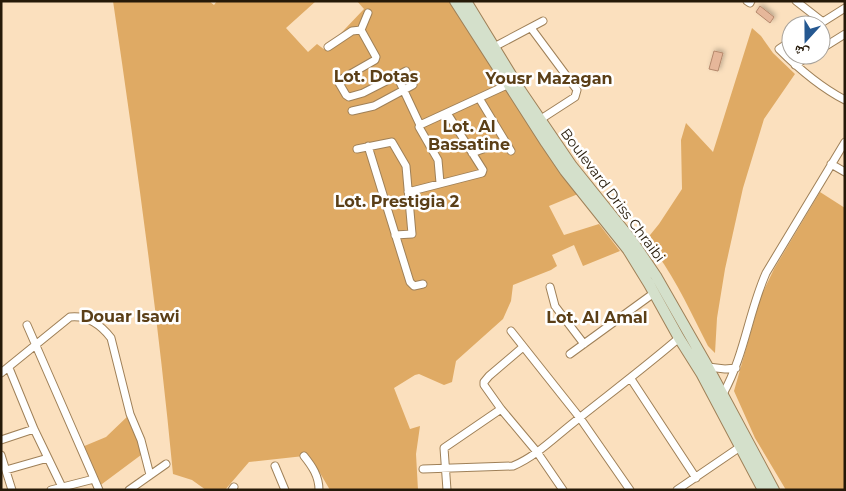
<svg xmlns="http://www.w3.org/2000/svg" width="846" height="491" font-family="Montserrat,'Noto Naskh Arabic',sans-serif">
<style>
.green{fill:#dfaa64}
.building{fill:#e6b79a;stroke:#b4886c;filter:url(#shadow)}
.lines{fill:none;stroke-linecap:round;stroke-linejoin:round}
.street-casing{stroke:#9f8058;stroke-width:9}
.secondary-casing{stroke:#9f8058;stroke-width:12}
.street{stroke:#fff;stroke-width:7}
.secondary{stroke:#d4e0cb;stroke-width:10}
.labels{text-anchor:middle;stroke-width:5;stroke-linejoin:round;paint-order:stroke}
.street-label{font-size:14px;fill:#251908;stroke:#fff}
.quarter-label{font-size:16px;font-weight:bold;fill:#5b3f17;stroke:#fff}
</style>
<defs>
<filter id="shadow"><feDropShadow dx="2" dy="-2" stdDeviation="2.5" flood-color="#0004"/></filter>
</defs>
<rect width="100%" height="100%" fill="#fbe0be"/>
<path class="green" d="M113,1H209L214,5L217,1H316L286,28L308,52L317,44L325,50L364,9L357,1H451L578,194L549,206L564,235L599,224L620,251L583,266L574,245L552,255L557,266L551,270L513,285L511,301L503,319L456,361L452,382L444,385L419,374L415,375L394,388L410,429L420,426L416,454L418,490H330L320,473L304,456L249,462L225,490H206L192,480L173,474C158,316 136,158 113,1Z
M752,28L761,36L773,53L795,74L764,119L743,188L725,269L717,318L715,353L708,346C689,309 673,272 646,240L659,224L682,189L681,140L686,123L713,152Z
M820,192L845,208V490H786L755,438L734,391L761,296L774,269Z
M130,414L145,452L98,487L82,447L106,437Z"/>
<path class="building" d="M760,6L774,17L770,23L756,12Z
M714,51L723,53L718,71L709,69Z"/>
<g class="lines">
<g class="street-casing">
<path id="street" d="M747,1L750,3L751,1
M796,1L823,22
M368,13L361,30L376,57L375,60L340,80L339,83L346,95L349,97L363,93L406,71
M818,25L845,8
M531,28L577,90L575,97L541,119
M791,41L779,49C799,69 820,87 845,100
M328,47L352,31L361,30
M494,47L543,21
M821,49L845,34
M795,65L811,55
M397,76L420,125
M479,98L511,151
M352,111L374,106L413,85
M368,146L410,282L414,286L423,284
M357,149L392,142L406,166L412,234L395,235
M472,153L505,141
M831,164L845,172
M440,183L438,160L419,127L420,125L507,85
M408,192L482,173L483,170L447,113
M550,287L555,306L584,344
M27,325L99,490
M511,331L580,418L630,490
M523,347L489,376L484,382V385L501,409L537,452L563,490
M570,354L654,293
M708,367L725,369L736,368
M9,368L34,429L62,487
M1,373L70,317C88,315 101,325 111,338L130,414L141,440L150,475
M631,379L696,478
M723,394C745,354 748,314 766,273L845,142
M1,440L34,429
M1,455L12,490
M304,456C312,466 319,476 319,490
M275,466L285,490
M423,469L513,466C535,457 554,438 573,423C608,395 644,368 679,338
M6,470L48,458
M51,490L94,479
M129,490L166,464
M232,490L234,487
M447,490L444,448L501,409
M677,490L740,447"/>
</g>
<g class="secondary-casing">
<path id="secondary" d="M455,1L546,143L565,171L628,250L649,284L679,338L701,373L763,490
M466,1L521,91L572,166L633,242L656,276L708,367L774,490"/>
</g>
<use href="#street" class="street"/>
<use href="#secondary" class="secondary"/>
</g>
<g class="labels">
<g class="street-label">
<text transform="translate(613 195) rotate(53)" y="5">Boulevard Driss Chraibi</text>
</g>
<g class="quarter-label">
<text x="376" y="82">Lot. Dotas</text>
<text x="549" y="84">Yousr Mazagan</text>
<text x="469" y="132">Lot. Al<tspan x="469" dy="18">Bassatine</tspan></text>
<text x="397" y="207">Lot. Prestigia 2</text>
<text x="130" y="322">Douar Isawi</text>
<text x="597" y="323">Lot. Al Amal</text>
</g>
</g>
<rect width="846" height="491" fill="none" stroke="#251908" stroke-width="5"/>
<g transform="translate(806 40) rotate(201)"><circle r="24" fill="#ffffff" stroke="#a8a39c"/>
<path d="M0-4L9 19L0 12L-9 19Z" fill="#255891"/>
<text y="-8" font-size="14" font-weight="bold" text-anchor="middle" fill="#251908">ش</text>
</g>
</svg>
